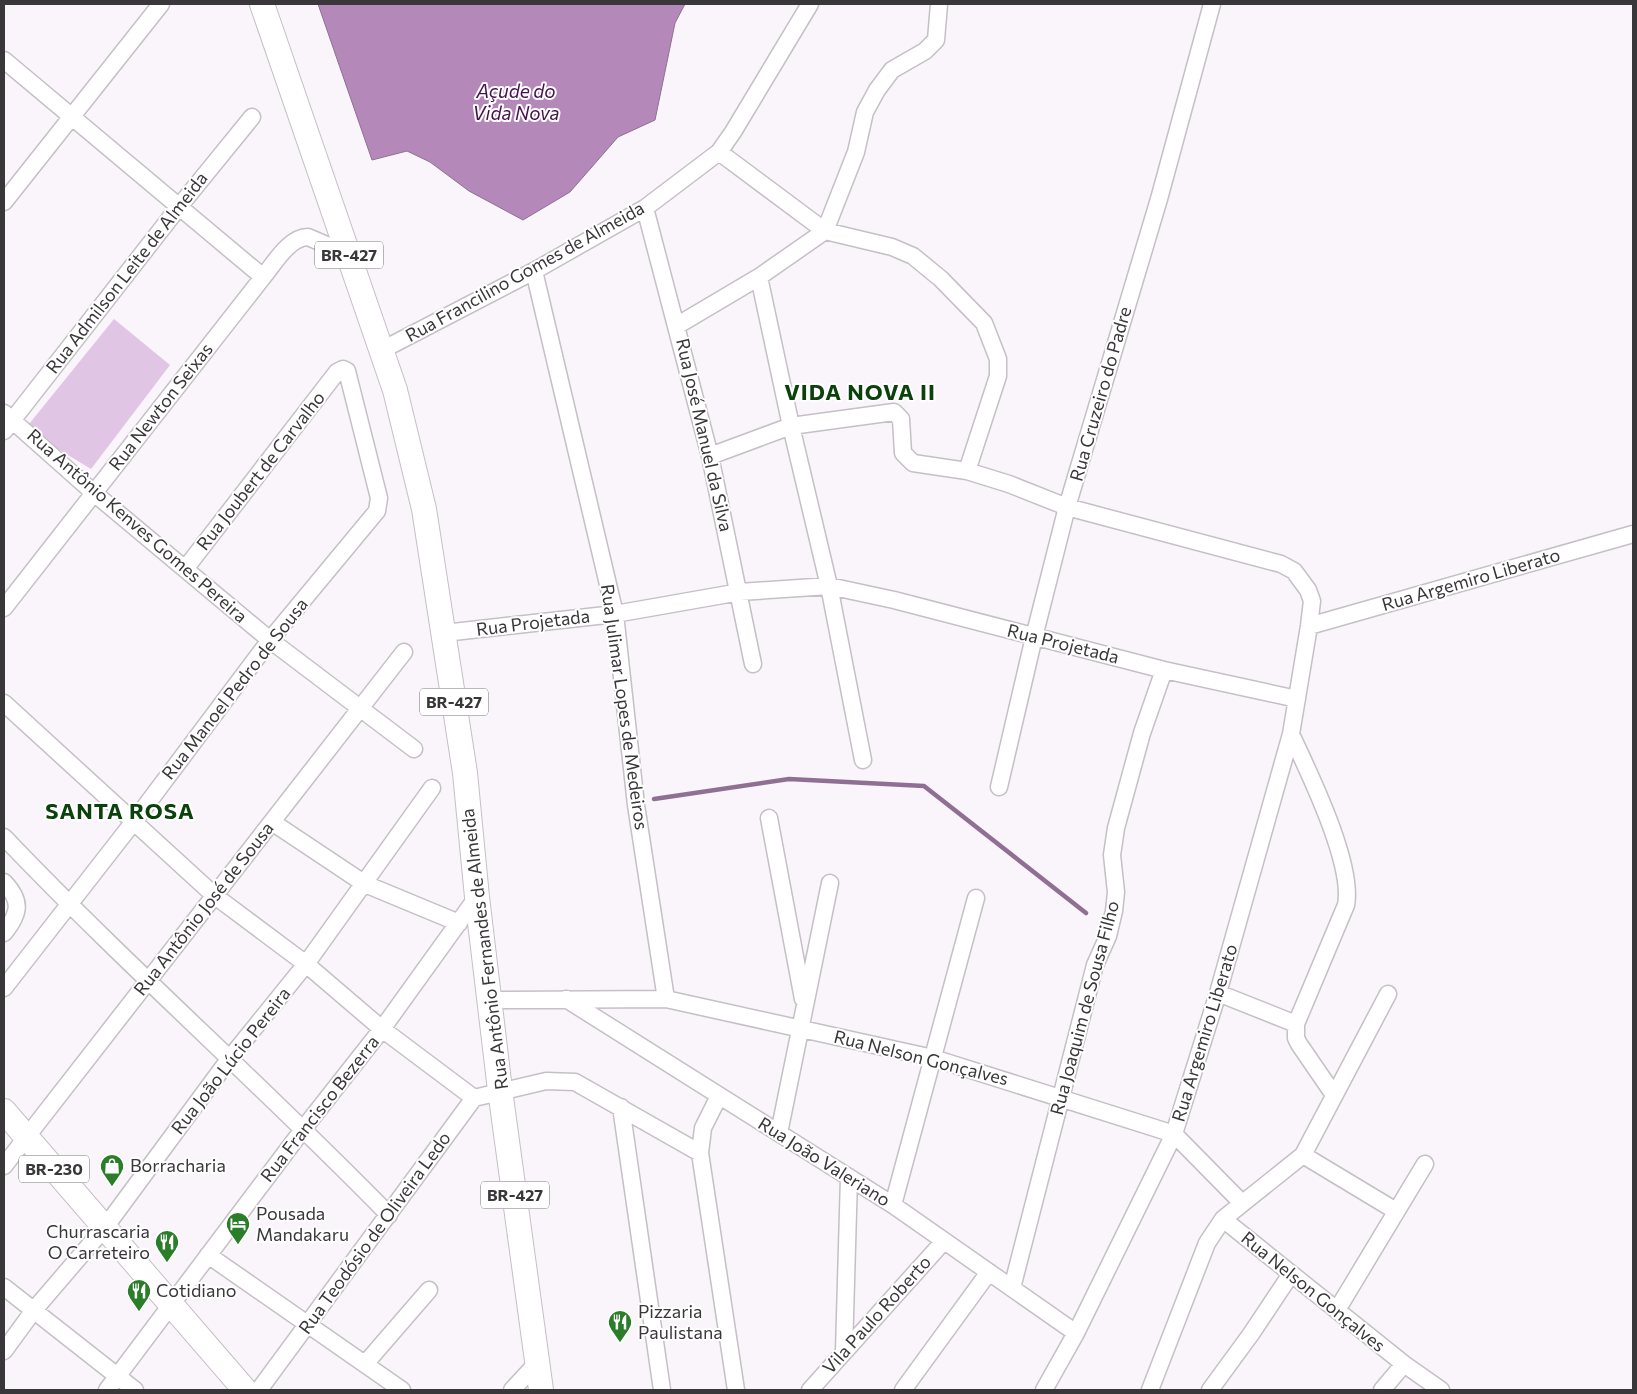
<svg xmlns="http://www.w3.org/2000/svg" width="1637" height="1394" font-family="Commissioner,sans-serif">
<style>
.green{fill:#e1c5e4}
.water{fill:#b488b9;stroke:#8f7093}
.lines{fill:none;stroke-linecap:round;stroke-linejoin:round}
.stream{stroke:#8f7093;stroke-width:4.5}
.minor-casing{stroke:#c5bfc6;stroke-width:19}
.highway-casing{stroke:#c5bfc6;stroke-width:26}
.minor{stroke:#fff;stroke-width:16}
.highway{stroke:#fff;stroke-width:24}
.labels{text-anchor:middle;stroke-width:4;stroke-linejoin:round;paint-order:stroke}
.shield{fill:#fff;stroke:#747374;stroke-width:1}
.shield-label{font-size:16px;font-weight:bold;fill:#393739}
.street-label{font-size:18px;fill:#393739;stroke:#fff}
.poi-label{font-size:18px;fill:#393739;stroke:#fff;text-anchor:start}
.water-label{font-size:19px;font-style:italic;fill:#47104e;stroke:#fff}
.district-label{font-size:22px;font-weight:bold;letter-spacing:1px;fill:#0b420c;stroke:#fff}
</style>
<rect width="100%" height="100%" fill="#faf4fb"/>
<path class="green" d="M114,319L170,365L91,469L25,429Z"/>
<path class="water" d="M318,4H685L675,23L655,120L618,137L570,192L523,220L469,191L430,162L407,151L372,160Z"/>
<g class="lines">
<path class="stream" d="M654,799L789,779L924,786L1086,913"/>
<g class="minor-casing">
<path id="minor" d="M4,60L263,277
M719,152L825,231L892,247L913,256L941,279L984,323L998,359V376L967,471
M4,202L161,4
M645,208L710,456L753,664
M534,271L615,614L636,805L666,999
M759,277L791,426L829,586L863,760
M678,325L759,277L825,231L856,152L865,112L877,90L892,70L925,51L936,40L939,4
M382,350L534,271L645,208L719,152L733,132L810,4
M4,413L94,493L270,640L414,749
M4,431L178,208L252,117
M710,456L791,426L894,412L901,419L903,453L913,463L967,471L1009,484L1067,507L1281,564L1294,571L1308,590L1312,601L1309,626L1291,734L1218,993L1174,1134L1076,1333L1044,1390
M4,608L263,277C274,264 289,237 308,237L350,255
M1309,626L1633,534
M444,633L615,614L740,592L829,586L894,600L1164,670L1297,699
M4,703L215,896L306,964L382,1029L474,1098
M1291,734C1309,773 1354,864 1346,905L1296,1024
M999,787L1034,637L1067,507L1159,199L1212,4
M769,818L803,999
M272,822L365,884L459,923
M4,837C128,967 263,1086 389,1215
M4,882C22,901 20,913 4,933
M4,988L135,820L270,640L377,511L379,498L347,371L343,369L337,372L185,569
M1218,993L1296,1024V1038L1299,1044L1334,1095
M566,999L893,1205L1076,1333
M490,1000L666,999L933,1058L1174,1134L1242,1203
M719,1096L703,1128L700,1153L736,1390
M621,1107L662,1390
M779,1133L830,883
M1303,1155L1396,1211
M4,1166L404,652
M893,1205L976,898
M1223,1219L1404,1364L1441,1390
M208,1255L402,1390
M4,1287L135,1390
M1012,1288L1095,965L1108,936L1114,911L1116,892L1112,855L1116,828L1142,733L1164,670
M1337,1310L1425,1164
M4,1351L34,1310L106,1226L230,1058L306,964L432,788
M844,1351L849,1177
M365,1364L429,1290
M107,1390L304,1128L382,1029L477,897
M259,1390L474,1098L546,1081L575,1082L700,1153
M512,1390L538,1362
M810,1390L944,1241
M903,1390L989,1272
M1150,1390L1207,1243L1223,1219L1303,1155L1388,994
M1210,1390L1251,1334L1291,1274
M1382,1390L1404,1364"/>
</g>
<g class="highway-casing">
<path id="highway" d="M262,4L395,390L424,509L465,773L477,897L500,1090L541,1390
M4,1111L245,1390"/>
</g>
<use href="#minor" class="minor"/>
<use href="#highway" class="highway"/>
</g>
<defs>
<g id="shop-pin" transform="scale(1.25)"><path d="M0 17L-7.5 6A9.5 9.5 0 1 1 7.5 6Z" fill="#2a7d29" stroke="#fff"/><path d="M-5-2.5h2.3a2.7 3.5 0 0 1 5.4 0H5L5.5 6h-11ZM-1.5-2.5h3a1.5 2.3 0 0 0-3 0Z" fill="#fff"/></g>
<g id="hotel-pin" transform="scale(1.25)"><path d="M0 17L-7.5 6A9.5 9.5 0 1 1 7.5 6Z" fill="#2a7d29" stroke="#fff"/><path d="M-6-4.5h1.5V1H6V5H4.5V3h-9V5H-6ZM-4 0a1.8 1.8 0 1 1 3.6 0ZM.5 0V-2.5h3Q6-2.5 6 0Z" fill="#fff"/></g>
<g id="restaurant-pin" transform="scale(1.25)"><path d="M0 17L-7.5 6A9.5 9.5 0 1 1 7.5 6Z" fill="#2a7d29" stroke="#fff"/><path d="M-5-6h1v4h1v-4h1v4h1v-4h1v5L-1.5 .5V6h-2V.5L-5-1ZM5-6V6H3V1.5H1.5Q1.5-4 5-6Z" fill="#fff"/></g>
</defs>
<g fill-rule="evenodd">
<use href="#shop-pin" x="112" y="1166"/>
<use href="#hotel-pin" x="238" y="1224"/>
<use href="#restaurant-pin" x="167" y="1242"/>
<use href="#restaurant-pin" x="139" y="1291"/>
<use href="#restaurant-pin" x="620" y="1322"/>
</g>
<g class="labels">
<g class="shield">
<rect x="315" y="241.5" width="68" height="27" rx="4"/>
<rect x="420" y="688.5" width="68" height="27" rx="4"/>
<rect x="19" y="1155.5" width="70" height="27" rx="4"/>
<rect x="481" y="1181.5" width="68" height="27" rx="4"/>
</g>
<g class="shield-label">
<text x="349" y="261">BR-427</text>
<text x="454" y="708">BR-427</text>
<text x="54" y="1175">BR-230</text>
<text x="515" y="1201">BR-427</text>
</g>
<g class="street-label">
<text transform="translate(525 272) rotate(-29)" y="6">Rua Francilino Gomes de Almeida</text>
<text transform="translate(127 273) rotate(-52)" y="6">Rua Admilson Leite de Almeida</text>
<text transform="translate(1101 394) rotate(-74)" y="6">Rua Cruzeiro do Padre</text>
<text transform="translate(161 407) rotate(-52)" y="6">Rua Newton Seixas</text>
<text transform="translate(704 435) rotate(77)" y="6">Rua José Manuel da Silva</text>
<text transform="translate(261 471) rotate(-52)" y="6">Rua Joubert de Carvalho</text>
<text transform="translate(137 526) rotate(41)" y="6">Rua Antônio Kenves Gomes Pereira</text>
<text transform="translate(1471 580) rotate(-16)" y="6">Rua Argemiro Liberato</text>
<text transform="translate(533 623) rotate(-7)" y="6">Rua Projetada</text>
<text transform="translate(1063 644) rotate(14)" y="6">Rua Projetada</text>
<text transform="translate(235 689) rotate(-52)" y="6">Rua Manoel Pedro de Sousa</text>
<text transform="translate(624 707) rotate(82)" y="6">Rua Julimar Lopes de Medeiros</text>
<text transform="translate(204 909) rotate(-52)" y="6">Rua Antônio José de Sousa</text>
<text transform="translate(485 949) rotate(-97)" y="6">Rua Antônio Fernandes de Almeida</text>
<text transform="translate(1085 1008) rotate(-75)" y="6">Rua Joaquim de Sousa Filho</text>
<text transform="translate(1205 1033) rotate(-73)" y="6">Rua Argemiro Liberato</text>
<text transform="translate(921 1058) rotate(14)" y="6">Rua Nelson Gonçalves</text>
<text transform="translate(231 1061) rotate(-52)" y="6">Rua João Lúcio Pereira</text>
<text transform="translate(320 1109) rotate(-52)" y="6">Rua Francisco Bezerra</text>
<text transform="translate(824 1162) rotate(32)" y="6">Rua João Valeriano</text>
<text transform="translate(375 1233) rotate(-54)" y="6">Rua Teodósio de Oliveira Ledo</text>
<text transform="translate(1313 1292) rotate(39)" y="6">Rua Nelson Gonçalves</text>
<text transform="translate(877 1315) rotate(-48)" y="6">Vila Paulo Roberto</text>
</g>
<g class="poi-label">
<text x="130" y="1172">Borracharia</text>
<text x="256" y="1220">Pousada<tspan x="256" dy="21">Mandakaru</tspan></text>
<text x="150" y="1238" text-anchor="end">Churrascaria<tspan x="150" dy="21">O Carreteiro</tspan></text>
<text x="156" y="1297">Cotidiano</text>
<text x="638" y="1318">Pizzaria<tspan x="638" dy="21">Paulistana</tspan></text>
</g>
<g class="water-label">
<text x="516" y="98">Açude do<tspan x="516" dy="22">Vida Nova</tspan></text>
</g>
<g class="district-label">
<text x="860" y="400">VIDA NOVA II</text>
<text x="120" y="819">SANTA ROSA</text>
</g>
</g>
<rect width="1637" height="1394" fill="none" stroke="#393739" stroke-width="10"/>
</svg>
